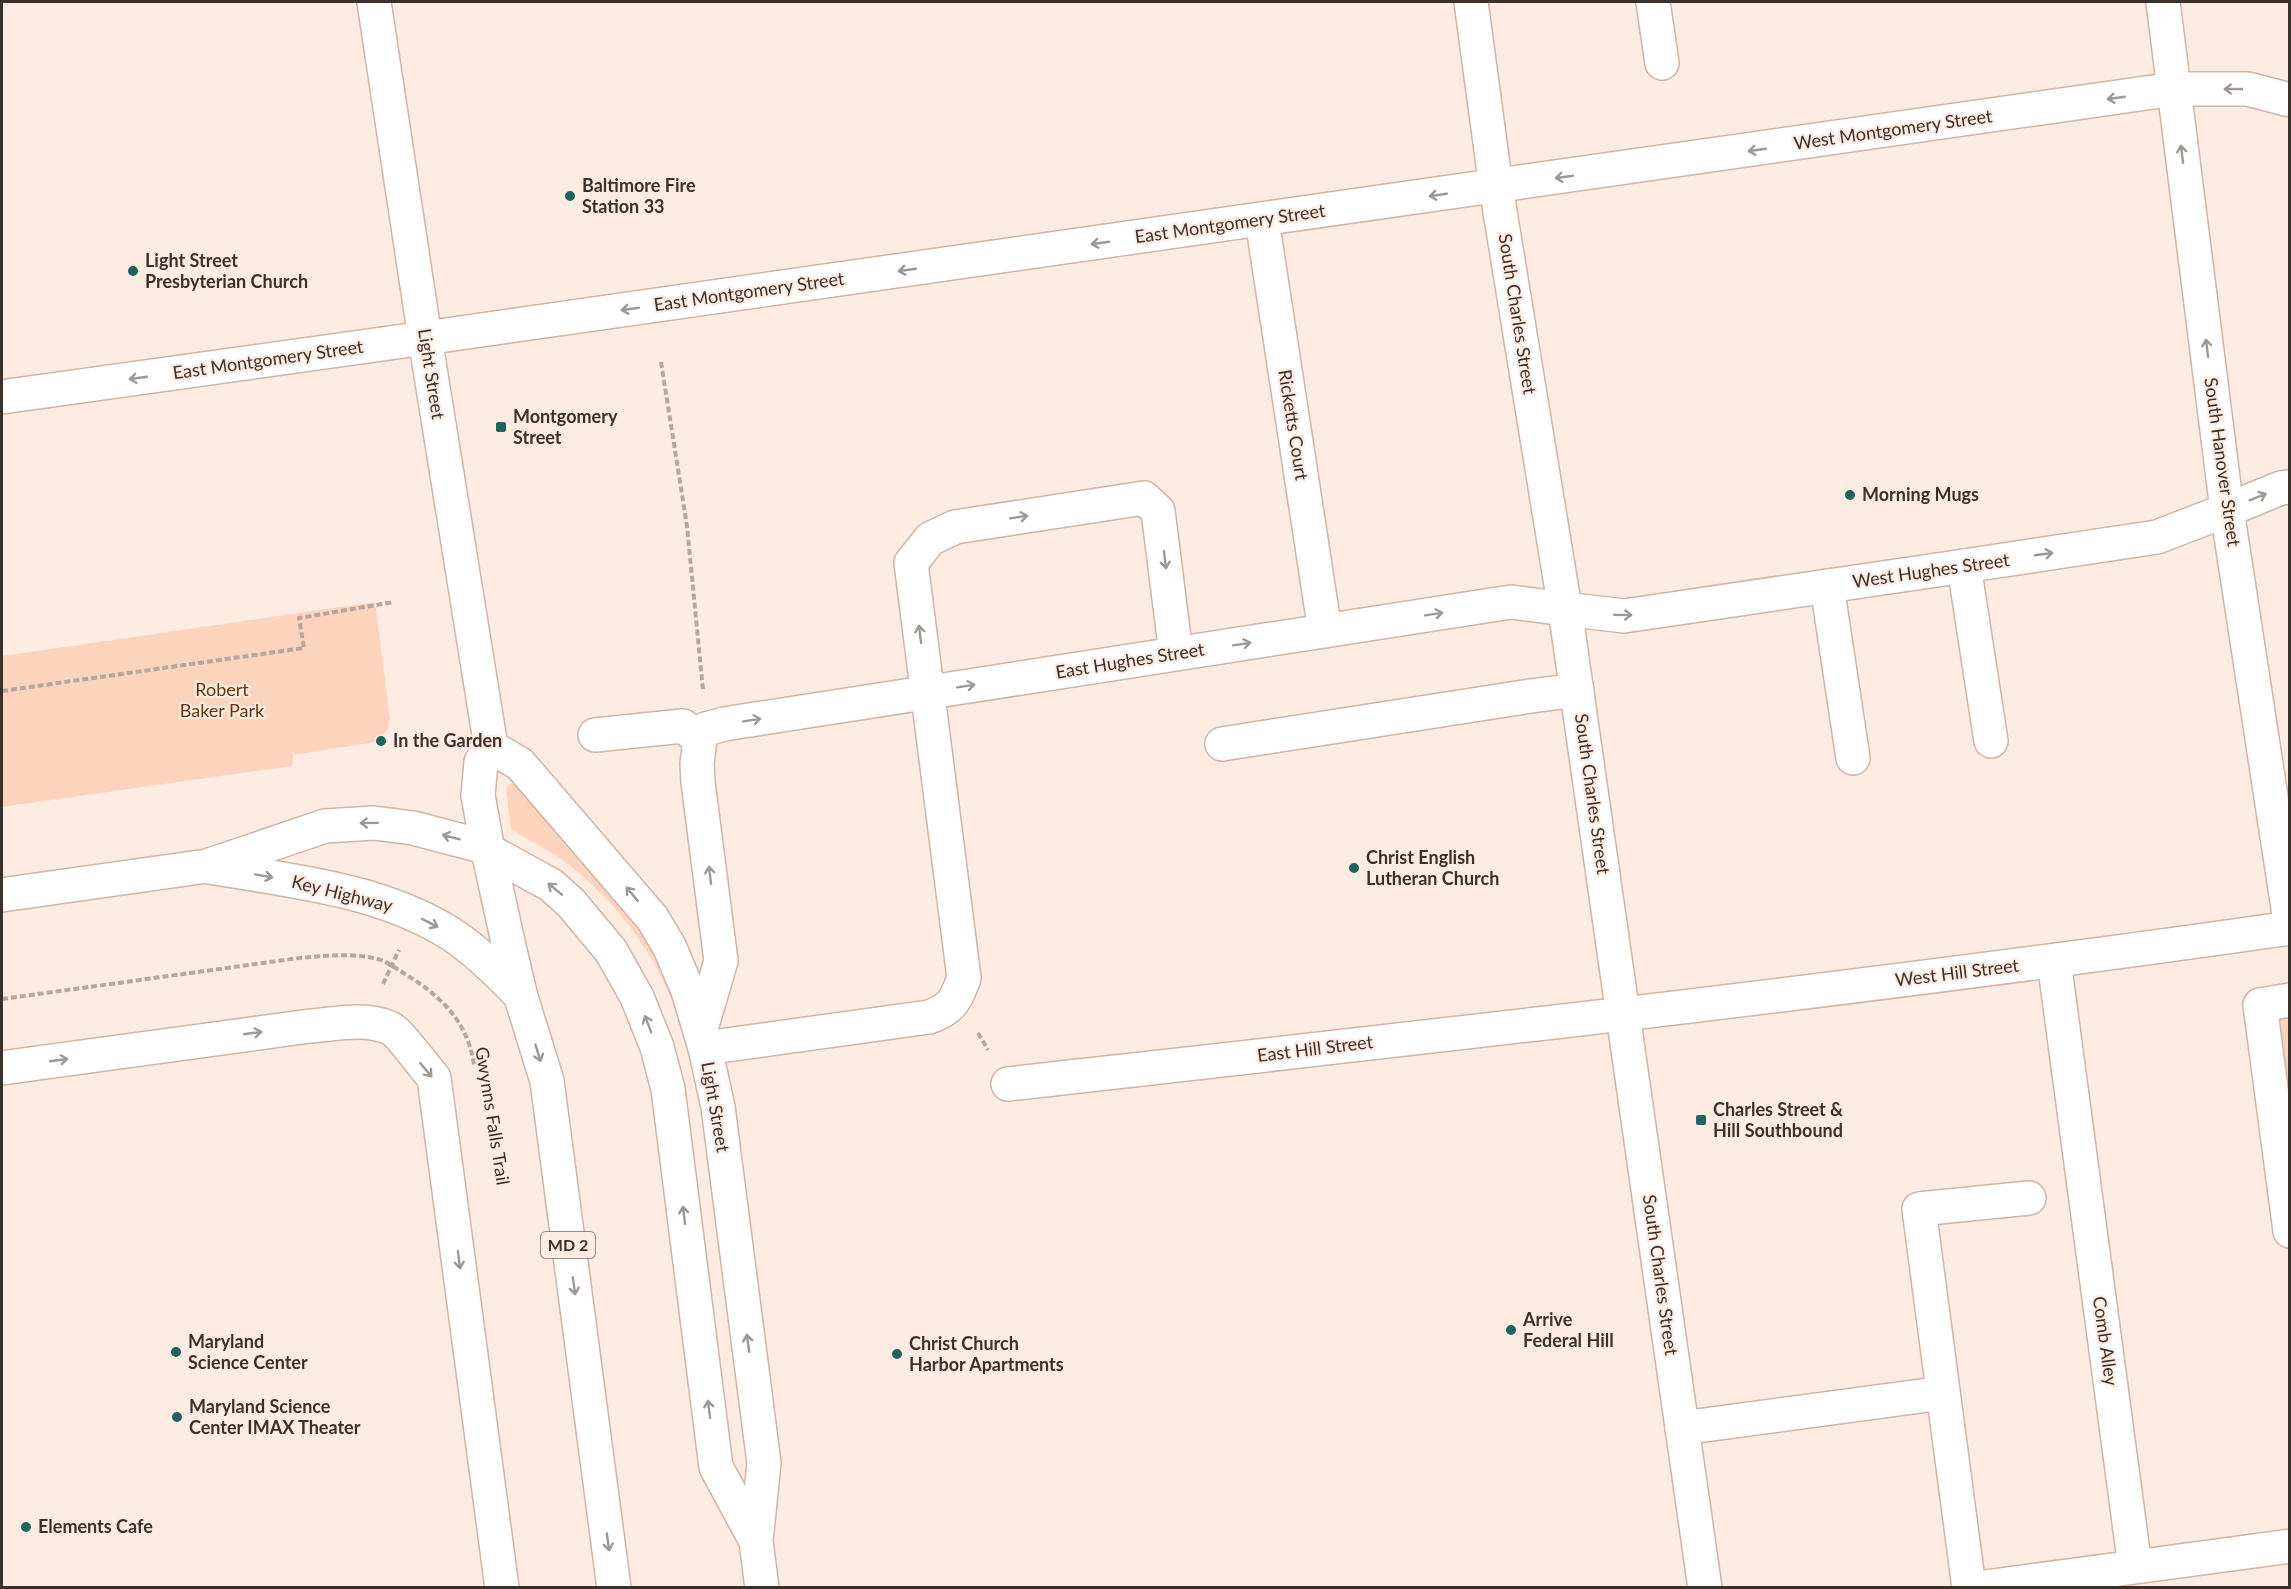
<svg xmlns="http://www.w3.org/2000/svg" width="2291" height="1589" font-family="Lato,sans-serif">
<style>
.green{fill:#fcd4be}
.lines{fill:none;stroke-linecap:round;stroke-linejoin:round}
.minor-casing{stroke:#d1b4a4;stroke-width:36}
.major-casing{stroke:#d1b4a4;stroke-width:36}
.path{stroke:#b6a79e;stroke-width:4;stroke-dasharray:6 3;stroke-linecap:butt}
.minor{stroke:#fff;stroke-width:33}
.major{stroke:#fff;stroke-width:33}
.oneway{stroke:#9e9894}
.poi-dot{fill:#1c665e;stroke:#feece2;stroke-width:2}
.labels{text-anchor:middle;stroke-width:4.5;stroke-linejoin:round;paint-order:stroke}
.shield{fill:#feece2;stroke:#766961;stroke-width:1.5}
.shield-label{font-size:16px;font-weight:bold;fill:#3c312a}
.street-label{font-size:18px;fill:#3c312a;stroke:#feece2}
.poi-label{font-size:18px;font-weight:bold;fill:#3c312a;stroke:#feece2;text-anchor:start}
.park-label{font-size:18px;fill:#6a330c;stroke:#feece2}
</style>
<rect width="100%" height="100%" fill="#feece2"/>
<path class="green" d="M375,602L390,718L388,729L375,742L293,755L292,766L2,807V656Z
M509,784H514L643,926L676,1005L673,1003C651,948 616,902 569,865C551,851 530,841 511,829L506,790Z
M2289,1010V1156L2271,1013Z"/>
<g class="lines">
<g class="minor-casing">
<path id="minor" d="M1653,2L1662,63
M2174,89H2248L2290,100
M1262,220L1325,631
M2,397L425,338L374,2
M2290,487L2281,488L2227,510L2290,921
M1964,566L1991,741
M1827,586L1853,758
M595,735L683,726L700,739L706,729L724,724L1511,602L1565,609L1496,187L1471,2
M1222,744L1524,697L1577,690
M2054,961L2135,1567L2290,1546
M2290,1000L2260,1005L2290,1231
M705,1048L929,1017C952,1009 956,1000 964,978L911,563L930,539L955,527L1144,498L1158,511L1176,654
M2,1068L310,1026C336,1024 365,1017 390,1028C399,1032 425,1068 434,1078L502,1588
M1008,1084C1435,1036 1863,989 2290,928
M1682,1428L1943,1393
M1969,1588L1919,1209L2029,1198
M1978,1588L2135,1567"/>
</g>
<g class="major-casing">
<path id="major" d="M700,739L697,764L698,782L721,961L700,1032
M491,747L520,764L653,919L670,948L688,991L705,1048L718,1107L764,1463L756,1541L762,1588
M210,867C291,881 380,889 451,934C477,951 499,973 520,995
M2,895L207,866L325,826L374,823L413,828L478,845L551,885L571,903L611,951L637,997L657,1047L668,1089L716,1467L756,1541
M614,1588L547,1081L521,997L510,951L488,851L478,795L481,762L491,747L425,338L2174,89
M1705,1588L1565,609L1624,616L1964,566L2157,537L2227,510L2163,2"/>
</g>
<path class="path" d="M661,362L687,526L703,690
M2,691L304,648L299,618L394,602
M383,984L399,950
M2,999L299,958C326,956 354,952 381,960C389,963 397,969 405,974C441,996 468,1022 474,1065
M978,1033L988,1050"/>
<use href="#minor" class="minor"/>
<use href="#major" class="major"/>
</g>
<defs><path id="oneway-shaft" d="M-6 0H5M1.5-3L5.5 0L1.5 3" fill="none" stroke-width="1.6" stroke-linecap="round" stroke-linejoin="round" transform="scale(1.5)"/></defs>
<g class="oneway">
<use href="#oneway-shaft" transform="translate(2233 89) rotate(-180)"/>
<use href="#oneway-shaft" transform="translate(2116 98) rotate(172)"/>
<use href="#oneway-shaft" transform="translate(1757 150) rotate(172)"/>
<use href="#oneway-shaft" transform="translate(2182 154) rotate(-97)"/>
<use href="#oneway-shaft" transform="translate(1564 177) rotate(172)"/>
<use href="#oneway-shaft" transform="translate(1438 195) rotate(172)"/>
<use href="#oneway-shaft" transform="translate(1100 243) rotate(172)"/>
<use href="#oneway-shaft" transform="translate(907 270) rotate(172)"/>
<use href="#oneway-shaft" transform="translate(630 309) rotate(172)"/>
<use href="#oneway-shaft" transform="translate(2207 348) rotate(-97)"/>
<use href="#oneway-shaft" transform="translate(138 378) rotate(172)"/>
<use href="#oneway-shaft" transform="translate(2258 497) rotate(-22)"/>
<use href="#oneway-shaft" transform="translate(1019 517) rotate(-9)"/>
<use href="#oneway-shaft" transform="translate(2044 554) rotate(-8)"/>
<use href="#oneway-shaft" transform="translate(1165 560) rotate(83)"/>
<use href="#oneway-shaft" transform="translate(1434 614) rotate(-9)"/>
<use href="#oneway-shaft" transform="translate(1623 615) rotate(1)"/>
<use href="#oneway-shaft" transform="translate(920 634) rotate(-97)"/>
<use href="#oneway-shaft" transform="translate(1242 644) rotate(-9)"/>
<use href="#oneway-shaft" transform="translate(966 686) rotate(-9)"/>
<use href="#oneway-shaft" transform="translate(752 720) rotate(-9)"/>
<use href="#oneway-shaft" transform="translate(369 823) rotate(179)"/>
<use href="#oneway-shaft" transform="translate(451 837) rotate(-165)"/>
<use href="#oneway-shaft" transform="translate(710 875) rotate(-97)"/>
<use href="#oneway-shaft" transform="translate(264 876) rotate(10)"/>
<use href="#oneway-shaft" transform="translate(555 889) rotate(-141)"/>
<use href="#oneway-shaft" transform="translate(632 894) rotate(-130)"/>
<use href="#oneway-shaft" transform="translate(430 923) rotate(27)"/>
<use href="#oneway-shaft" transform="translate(648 1024) rotate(-111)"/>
<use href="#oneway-shaft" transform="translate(253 1033) rotate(-8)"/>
<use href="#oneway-shaft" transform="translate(538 1053) rotate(73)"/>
<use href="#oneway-shaft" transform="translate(59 1060) rotate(-8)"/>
<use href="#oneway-shaft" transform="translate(426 1070) rotate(50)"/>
<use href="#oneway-shaft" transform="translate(684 1215) rotate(-97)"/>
<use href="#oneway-shaft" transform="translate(459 1260) rotate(83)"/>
<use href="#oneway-shaft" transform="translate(574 1286) rotate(82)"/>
<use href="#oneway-shaft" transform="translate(748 1343) rotate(-98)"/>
<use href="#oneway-shaft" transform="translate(709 1409) rotate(-97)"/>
<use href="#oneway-shaft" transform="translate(608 1542) rotate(82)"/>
</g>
<g class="poi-dot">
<circle cx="570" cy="196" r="6"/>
<circle cx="133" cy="271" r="6"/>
<rect x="495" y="421" width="12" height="12" rx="3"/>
<circle cx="1850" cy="495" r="6"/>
<circle cx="381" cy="741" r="6"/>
<circle cx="1354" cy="868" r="6"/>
<rect x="1695" y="1114" width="12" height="12" rx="3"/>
<circle cx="1511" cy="1330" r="6"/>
<circle cx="176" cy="1352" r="6"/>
<circle cx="897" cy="1354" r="6"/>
<circle cx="177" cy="1417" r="6"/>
<circle cx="26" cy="1527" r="6"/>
</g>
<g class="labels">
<rect class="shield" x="541" y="1232" width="54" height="26" rx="4.5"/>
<g class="shield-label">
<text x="568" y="1251">MD 2</text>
</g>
<g class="street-label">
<text transform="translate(1893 130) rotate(-8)" y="6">West Montgomery Street</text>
<text transform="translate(1230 224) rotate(-8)" y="6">East Montgomery Street</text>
<text transform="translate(749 292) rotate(-8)" y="6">East Montgomery Street</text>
<text transform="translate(1517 314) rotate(81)" y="6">South Charles Street</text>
<text transform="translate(268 360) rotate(-8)" y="6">East Montgomery Street</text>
<text transform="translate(431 374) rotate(81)" y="6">Light Street</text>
<text transform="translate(1293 425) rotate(81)" y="6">Ricketts Court</text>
<text transform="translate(2222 462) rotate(82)" y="6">South Hanover Street</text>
<text transform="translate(1931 571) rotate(-8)" y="6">West Hughes Street</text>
<text transform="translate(1130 661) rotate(-9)" y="6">East Hughes Street</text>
<text transform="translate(1592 794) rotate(82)" y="6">South Charles Street</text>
<text transform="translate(342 894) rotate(14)" y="6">Key Highway</text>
<text transform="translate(1957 973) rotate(-7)" y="6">West Hill Street</text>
<text transform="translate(1315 1049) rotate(-7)" y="6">East Hill Street</text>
<text transform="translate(715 1107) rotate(80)" y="6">Light Street</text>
<text transform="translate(492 1116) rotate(81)" y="6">Gwynns Falls Trail</text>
<text transform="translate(1660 1275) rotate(82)" y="6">South Charles Street</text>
<text transform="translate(2105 1341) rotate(82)" y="6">Comb Alley</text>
</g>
<g class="poi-label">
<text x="582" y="192">Baltimore Fire<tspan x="582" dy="21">Station 33</tspan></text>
<text x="145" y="267">Light Street<tspan x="145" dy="21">Presbyterian Church</tspan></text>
<text x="513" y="423">Montgomery<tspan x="513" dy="21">Street</tspan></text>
<text x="1862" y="501">Morning Mugs</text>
<text x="393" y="747">In the Garden</text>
<text x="1366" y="864">Christ English<tspan x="1366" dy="21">Lutheran Church</tspan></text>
<text x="1713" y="1116">Charles Street &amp;<tspan x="1713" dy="21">Hill Southbound</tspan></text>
<text x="1523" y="1326">Arrive<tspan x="1523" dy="21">Federal Hill</tspan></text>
<text x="188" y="1348">Maryland<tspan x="188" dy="21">Science Center</tspan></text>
<text x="909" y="1350">Christ Church<tspan x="909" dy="21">Harbor Apartments</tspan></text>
<text x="189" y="1413">Maryland Science<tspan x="189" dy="21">Center IMAX Theater</tspan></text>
<text x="38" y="1533">Elements Cafe</text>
</g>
<g class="park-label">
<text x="222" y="696">Robert<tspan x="222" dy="21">Baker Park</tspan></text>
</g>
</g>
<rect width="2291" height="1589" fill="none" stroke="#3c312a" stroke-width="6"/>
</svg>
